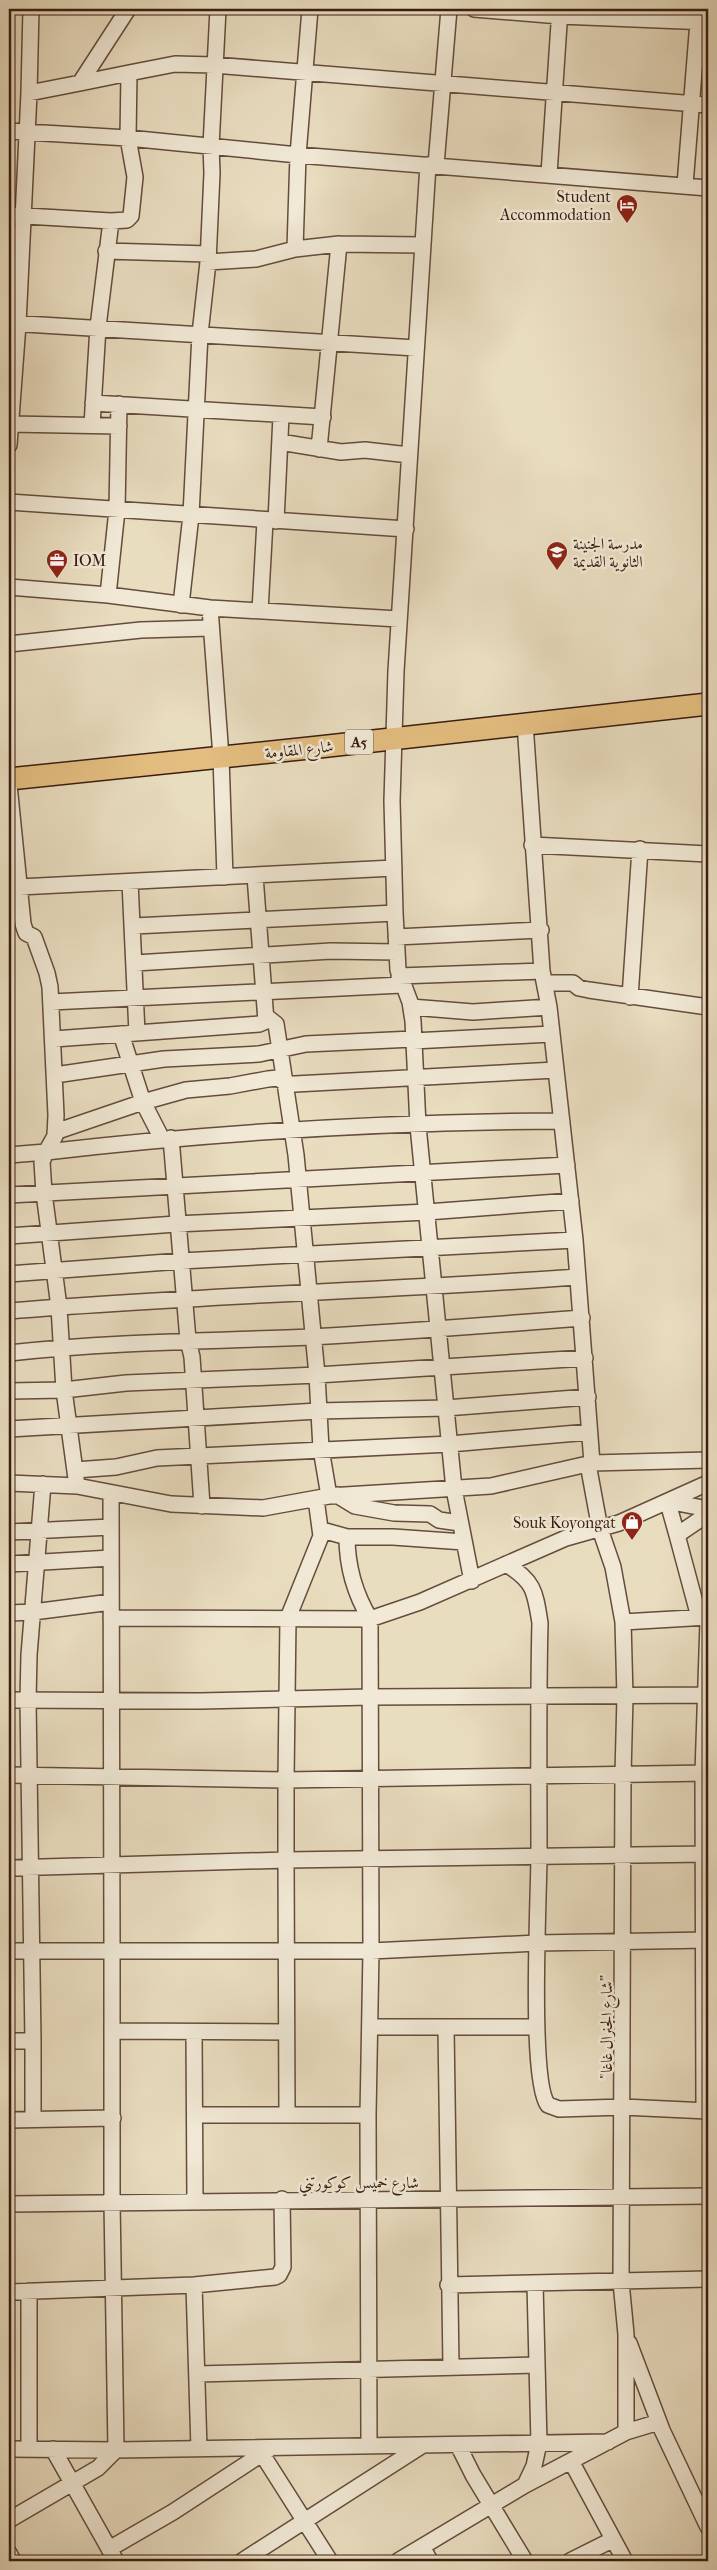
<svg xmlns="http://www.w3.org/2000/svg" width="717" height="2570" font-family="'IM FELL French Canon',Amiri,serif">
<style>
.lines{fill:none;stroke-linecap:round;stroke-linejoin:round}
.minor-casing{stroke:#654c3c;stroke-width:18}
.highway-casing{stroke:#391c10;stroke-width:24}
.minor{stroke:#f1e9d6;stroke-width:15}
.highway{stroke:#e4be80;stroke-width:21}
.labels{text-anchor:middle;stroke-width:5;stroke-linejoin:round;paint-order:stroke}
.shield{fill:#f1e9d6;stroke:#705a4b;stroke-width:1}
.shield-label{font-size:15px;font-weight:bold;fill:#391c10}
.poi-label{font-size:16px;fill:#391c10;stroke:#f1e9d6;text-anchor:end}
.street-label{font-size:16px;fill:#391c10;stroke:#f1e9d6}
</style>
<rect width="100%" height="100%" fill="#e9ddc0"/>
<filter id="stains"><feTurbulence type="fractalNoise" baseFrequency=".004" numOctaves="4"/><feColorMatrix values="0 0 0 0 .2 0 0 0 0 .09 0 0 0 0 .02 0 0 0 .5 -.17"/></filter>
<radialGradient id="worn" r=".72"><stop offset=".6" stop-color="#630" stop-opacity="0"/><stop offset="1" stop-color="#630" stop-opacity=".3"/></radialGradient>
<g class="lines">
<g class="minor-casing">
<path id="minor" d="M474,9L560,16L708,22
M129,73L175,64L214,65L708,105
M29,93L31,9
M9,131L128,138L298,155L708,188
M428,165L396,671L392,801L395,913L398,970L410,1002L413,1021L418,1126L454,1489L472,1581
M436,165L449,9
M549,174L560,9
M685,185L699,9
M9,215L111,221L127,220L131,216L135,177L128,138L129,73L80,83
M295,249L298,155L310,9
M106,251L208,254
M208,262L256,259L295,249L339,244L422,245
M9,323L416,348
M93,403L323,417
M9,424L119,426
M92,425L98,327L111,221
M280,442L341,452L365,450L409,455
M9,445L18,324L29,93L80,83L128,9
M319,449L339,244
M9,502L406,529
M276,521L281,416
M9,587L108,595L210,608L399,619
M108,595L117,510L119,404
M181,605L191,515L200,334L208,262L212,173L211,146L218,9
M210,608L221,757L225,877
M260,611L265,521
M9,644L141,630L210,628
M9,785L23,924L26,933L34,937L47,973L50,987L56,1115L55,1136L46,1152L9,1155
M532,845L708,854
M130,882L137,1033
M19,887L394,868
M134,926L395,913
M396,937L541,930
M135,963L331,951L397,952
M399,976L542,971
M545,983H573L579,988L589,990L708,1007
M630,997L640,849
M51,1002L402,985
M411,1007L473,1012L549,1007
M267,1017L276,1024L296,1155L317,1375L321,1449L329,1496
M121,1034L143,1102L162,1139
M54,1039L259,1024L266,1021L255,876
M413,1041L551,1034
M55,1075L164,1059L259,1054L306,1044L413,1039
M55,1132L143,1102L186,1090L230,1086L268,1079L278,1078L285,1083L295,1084L556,1070
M171,1138L188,1340L192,1357L202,1506
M9,1195L567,1165
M9,1236L176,1224L427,1212L571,1201
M9,1274L181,1261L575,1240
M9,1311C198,1295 388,1291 577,1277
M9,1353C109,1342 210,1341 310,1337C401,1332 491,1325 582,1318
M9,1391L64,1390L126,1383L317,1375L585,1358
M9,1429L318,1411L446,1408L588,1397
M592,1463L708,1460
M588,1464L600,1529L613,1567L623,1622L708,1617
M75,1470L116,1467L157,1458L450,1444L589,1432
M9,1483L77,1486L171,1504L263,1508L329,1496L491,1486L592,1463L575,1240L549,1007L542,971L525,723
M77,1486L64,1390L59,1307L44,1193L42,1162L46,1152C217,1132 389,1122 562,1121
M337,1495L355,1506L394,1513L430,1514L439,1520L460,1523
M672,1502L708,1509
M668,1503L677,1535
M322,1530L347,1537C347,1567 355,1594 370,1619L371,1951L368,2115L369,2446
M9,1532L111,1527
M347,1537H393L464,1542
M9,1564L111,1558
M506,1564C534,1581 535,1591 540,1623C538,1700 539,1777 539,1854C539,1894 529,2082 548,2105L559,2109L623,2107L708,2111
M9,1613L33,1612L111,1602
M699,1617L677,1535L708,1514
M111,1618L370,1619L420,1602L566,1538L619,1523L708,1483
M623,1622L625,1697L623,1774L621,2282L626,2334V2432
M9,1700L200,1701L369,1697L708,1695
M708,1773L286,1780V1860L708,1854
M9,1775L286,1780L288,1618L321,1536L316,1499
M9,1868L286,1860L287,2114
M9,1951H112L111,1493
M370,2027H537
M446,2028L451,2367
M113,2031L286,2032
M194,2032L195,2200
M9,2041H33L28,1700L29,1655L43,1484
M33,2041V2119
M704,2111L703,1773L708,1622
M195,2115H368
M9,2120L113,2118
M9,2204L708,2196
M194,2285L199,2449
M448,2285L708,2279
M29,2291V2449
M9,2292L194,2285L275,2277L279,2275L283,2267L282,2199
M629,2343L662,2430L708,2527
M197,2374L537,2365
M458,2445L473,2475L525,2561
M9,2449L116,2450L112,2202V1951H371L537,1943L708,1940
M53,2449L116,2561
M262,2454L330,2561
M571,2461L625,2561
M525,2485L534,2466L539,2443L535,2284
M9,2520L98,2468L116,2450L608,2442
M423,2548L430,2561
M109,2549L173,2512L271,2448
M9,2553L13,2561
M242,2561L423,2445
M398,2561L525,2485L626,2432L659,2422
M570,2561L612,2540"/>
</g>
<g class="highway-casing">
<path id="highway" d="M9,779L319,747L708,704"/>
</g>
<use href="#minor" class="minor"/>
<use href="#highway" class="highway"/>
</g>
<defs>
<g id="hotel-pin" transform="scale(1.125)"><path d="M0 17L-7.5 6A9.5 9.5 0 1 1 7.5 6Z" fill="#8f2418" stroke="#f1e9d6"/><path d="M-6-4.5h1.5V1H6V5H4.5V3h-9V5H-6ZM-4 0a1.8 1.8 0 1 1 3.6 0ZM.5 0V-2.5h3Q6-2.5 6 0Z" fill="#fff"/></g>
<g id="school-pin" transform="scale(1.125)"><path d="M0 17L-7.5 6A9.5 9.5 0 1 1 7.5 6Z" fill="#8f2418" stroke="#f1e9d6"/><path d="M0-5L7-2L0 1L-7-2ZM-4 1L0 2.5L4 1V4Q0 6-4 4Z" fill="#fff"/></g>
<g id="office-pin" transform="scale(1.125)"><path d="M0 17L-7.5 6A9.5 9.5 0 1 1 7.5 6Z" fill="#8f2418" stroke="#f1e9d6"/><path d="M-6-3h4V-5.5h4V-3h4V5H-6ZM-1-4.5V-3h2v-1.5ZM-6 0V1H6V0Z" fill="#fff"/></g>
<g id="shop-pin" transform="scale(1.125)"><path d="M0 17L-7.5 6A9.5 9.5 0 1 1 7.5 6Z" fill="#8f2418" stroke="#f1e9d6"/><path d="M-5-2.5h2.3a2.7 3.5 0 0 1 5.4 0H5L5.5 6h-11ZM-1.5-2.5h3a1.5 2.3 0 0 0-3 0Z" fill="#fff"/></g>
</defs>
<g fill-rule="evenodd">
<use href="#hotel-pin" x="627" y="205"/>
<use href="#school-pin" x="557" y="552"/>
<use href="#office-pin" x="57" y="560"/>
<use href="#shop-pin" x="632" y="1522"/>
</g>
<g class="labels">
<rect class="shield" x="345" y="729.5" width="28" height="25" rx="4"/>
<g class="shield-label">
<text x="359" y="747">A5</text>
</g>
<g class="poi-label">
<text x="611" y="202">Student<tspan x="611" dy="18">Accommodation</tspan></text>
<text x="573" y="549" text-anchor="start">مدرسة الجنينة<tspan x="573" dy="18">الثانوية القديمة</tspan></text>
<text x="73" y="566" text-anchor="start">IOM</text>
<text x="616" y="1528">Souk Koyongat</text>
</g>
<g class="street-label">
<text transform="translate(299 749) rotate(-6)" y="6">شارع المقاومة</text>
<text transform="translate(606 2027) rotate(-90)" y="6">"شارع الجنرال غاغا"</text>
<text x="359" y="2188">شارع خميس كوكورتني</text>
</g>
</g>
<rect width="717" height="2570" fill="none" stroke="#e9ddc0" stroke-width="30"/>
<rect x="10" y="10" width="697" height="2550" fill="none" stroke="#391c10" stroke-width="2.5"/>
<rect x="15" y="15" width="687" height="2540" fill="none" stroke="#391c10"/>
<rect width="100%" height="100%" filter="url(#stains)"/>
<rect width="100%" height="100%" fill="url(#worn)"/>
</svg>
